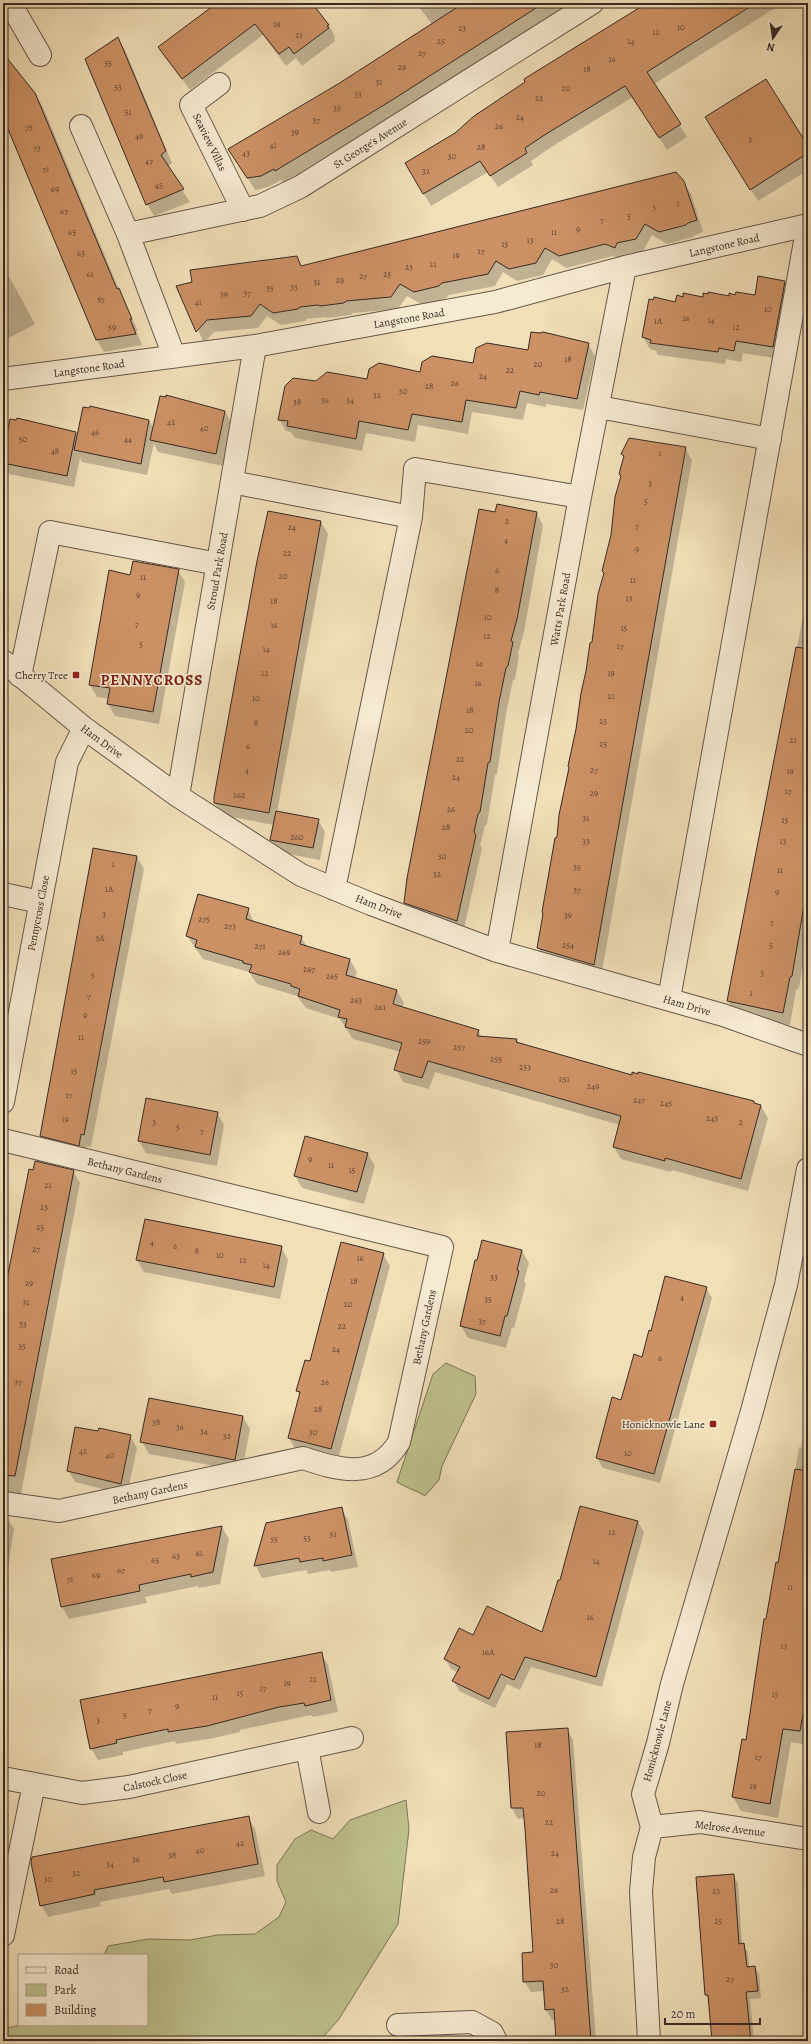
<svg xmlns="http://www.w3.org/2000/svg" width="811" height="2044" font-family="Alegreya,serif">
<style>
.green{fill:#bec18c;stroke:#7a7658}
.shadow{fill:#0003}
.building{fill:#cc9165;stroke:#362a25}
.lines{fill:none;stroke-linecap:round;stroke-linejoin:round}
.minor-casing{stroke:#65574a;stroke-width:24}
.minor{stroke:#f6ead1;stroke-width:22}
.poi-dot{fill:#8f2418;stroke:#f6ead1;stroke-width:1.5}
.labels{text-anchor:middle;stroke-width:3;stroke-linejoin:round;paint-order:stroke}
.number-label{font-size:9px;fill:#5c4435}
.street-label{font-size:11px;fill:#362a25;stroke:#f6ead1}
.poi-label{font-size:11px;fill:#362a25;stroke:#f6ead1;text-anchor:end}
.district-label{font-size:15px;font-weight:bold;letter-spacing:1px;fill:#7a1f14;stroke:#f6ead1}
</style>
<rect width="100%" height="100%" fill="#f1dfb8"/>
<filter id="stains"><feTurbulence type="fractalNoise" baseFrequency=".005" numOctaves="4"/><feColorMatrix values="0 0 0 0 .2 0 0 0 0 .09 0 0 0 0 .02 0 0 0 .5 -.17"/></filter>
<radialGradient id="worn" r=".72"><stop offset=".6" stop-color="#630" stop-opacity="0"/><stop offset="1" stop-color="#630" stop-opacity=".3"/></radialGradient>
<path class="green" d="M446,1363L475,1376L476,1394L442,1466L439,1480L425,1496C416,1490 406,1488 397,1482L433,1374Z
M406,1800L409,1829L398,1924L339,2019L324,2036L326,2041H3V2029L20,2025H147V1955H104L108,1946L148,1939L190,1940L217,1935L255,1934L279,1917L286,1902L277,1881V1865L295,1839L311,1830L333,1839L350,1820Z"/>
<path class="shadow" d="M219,3H312L329,25L335,37L334,38L335,41L302,66L296,58L286,66L263,35L190,90L160,48Z
M416,3H572L283,183L281,180L268,187L255,190L237,161L338,85L432,24Z
M648,3H783L654,84L687,137L667,150L633,97L553,146L531,161L533,165L498,187L488,172L431,206L406,163L456,133L526,82Z
M118,38L125,50L172,163L167,167L190,202L154,216L147,204Z
M3,54L36,95L43,107L119,290L138,331H136L142,345L104,352L97,340L13,137L3,125Z
M713,130L808,148V173L807,171L758,201Z
M683,181L691,194L703,232L695,235L693,237L667,244L652,235L643,251L623,255L622,259L613,256L566,268L552,259L543,275L517,281L503,272L495,286L449,295L446,298L438,301L421,304L407,296L398,309L353,313L351,315L328,318L325,317L307,319L305,321L281,325L267,316L258,328L214,332L204,343L178,286L297,257L302,267Z
M3,269H5L35,324L3,341Z
M785,282L792,294L780,359L743,353L741,362L726,359L725,364L658,355L656,351L650,349L643,337L683,298L756,296Z
M588,344L595,356L583,410L546,404V407L527,403L523,420L472,412L468,434L418,425L415,442L366,433L362,451L295,438L291,432L286,431L279,419L317,383L368,380L421,373L474,364L529,351Z
M167,397L225,411L232,424L223,466L158,452L154,443L147,475L82,462L80,458L74,487L9,474L5,467L3,478V445L5,448L76,433L78,437L149,420L154,429Z
M685,448L692,460L601,977L545,960L538,948L582,694L593,642L622,476L624,457L622,454Z
M536,513L543,525L524,632L518,653L519,656L515,679L513,680L506,714L497,774L495,775L487,824L485,826L480,845L482,848L463,933L412,915L405,903L496,514Z
M321,522L328,534L277,812L318,820L325,832L320,860L278,852L271,840L274,825L222,815L215,803L218,779Z
M178,570L185,582L159,724L115,716L108,704L109,699L97,697L90,685L131,576Z
M808,591V933L799,988L796,990L790,1025L735,1013L728,1001Z
M137,857L144,869L91,1147L87,1146L85,1157L48,1148L41,1136Z
M198,895L248,909L254,923L301,937L308,948L350,960L357,972L355,978L397,991L404,1003L402,1008L478,1031L482,1037L517,1040L519,1044L632,1076L754,1102L755,1105L761,1106L768,1118L748,1191L672,1170L671,1172L621,1159L614,1147L620,1125L435,1072L429,1089L403,1082L396,1069L401,1052L353,1039L340,1019L306,1008L297,996L257,984L249,972L203,959L187,936Z
M217,1113L224,1125L217,1166L146,1153L139,1141Z
M368,1154L375,1166L364,1204L302,1188L295,1176Z
M73,1171L80,1183L19,1504L3,1505V1305Z
M281,1247L288,1260L280,1299L144,1272L137,1260Z
M522,1251L529,1263L524,1281L526,1284L514,1328L512,1327L506,1348L468,1338L461,1326Z
M383,1254L390,1266L338,1460L296,1450L289,1438L300,1395L298,1391L311,1363Z
M706,1288L712,1298L660,1483L603,1468L597,1458L643,1358L652,1332Z
M808,1410V1745L791,1742L778,1818L741,1811L733,1797L746,1741L757,1666L777,1564H779L799,1447L801,1448Z
M243,1417L250,1429L242,1471L149,1454L142,1442Z
M130,1436L137,1448L127,1495L75,1482L68,1470Z
M580,1507L638,1522L644,1532L602,1687L531,1667L520,1690L507,1684L495,1708L459,1691L454,1681L458,1673L451,1669L445,1659L542,1634L560,1581Z
M341,1508L348,1520L358,1567L331,1572L330,1570L308,1574L306,1570L262,1578L256,1566L267,1524Z
M3,1516L7,1517L14,1529L3,1597Z
M222,1527L229,1539L220,1584L199,1588L198,1586L145,1597L147,1603L69,1619L62,1607Z
M321,1653L328,1665L338,1712L313,1717L311,1715L240,1730V1732L214,1738L176,1744L175,1741L123,1752V1755L98,1760L91,1748Z
M567,1729L573,1740L596,2041H557L556,2020H552L546,2010L545,1991L531,1992L524,1981L534,1953L525,1818L518,1819L512,1808L507,1733Z
M248,1817L255,1829L265,1876L172,1894L169,1889L100,1902L101,1906L48,1917L41,1905Z
M733,1876L738,1883L742,1945L748,1952L749,1967H755L759,1974L761,1998L750,1999L754,2041H713L710,2002L706,1995L697,1878Z"/>
<path class="building" d="M217,3H312L329,25L327,26L329,28L294,54L289,47L279,54L255,24L182,79L158,47Z
M464,3H544L389,102L275,171L274,169L261,176L247,178L228,149L338,84Z
M647,3H756L647,72L681,124L659,138L625,86L546,134L525,148L527,153L490,176L480,161L423,194L405,163L455,133L474,116L525,82L524,79Z
M118,37L166,151L161,155L184,189L146,205L85,59Z
M3,53L35,93L117,289L119,288L132,319H130L136,334L96,340L3,117Z
M766,79L808,146V153L750,190L705,117Z
M676,172L684,181L697,220L688,223L686,225L659,232L645,224L636,239L617,243L615,248L605,244L559,256L545,248L536,263L509,269L496,261L488,274L442,283L439,286L414,292L400,284L391,297L346,301L344,303L320,306L318,305L300,307L298,309L273,313L260,304L251,316L207,320L196,332L176,286L192,282L190,270L297,256L301,266Z
M758,276L785,281L773,347L736,341L734,351L719,348L718,352L650,343L651,340L642,337L649,299L653,300L654,297L675,302L677,295L683,297V293L703,297V293L708,294V292L729,296V293L735,295L736,292L755,295Z
M531,332L540,333L543,332L589,343L577,399L540,392L539,395L520,391L516,408L466,400L462,422L412,414L408,430L359,421L356,439L287,426L288,421L278,420L285,386L293,378L316,381L327,372L367,379L369,369L379,363L420,372L422,362L432,356L473,363L476,348L487,343L528,350Z
M166,395L225,411L216,454L150,440L160,396L166,397Z
M90,406L149,420L141,464L74,450L83,407L89,408Z
M17,418L76,432L67,476L3,463V453L10,419L16,420Z
M629,438L686,447L594,965L537,948L543,914L542,912L555,838L557,837L559,815L569,768L568,766L576,729L581,693L586,671L590,643L592,642L598,594L604,573L602,571L611,535L615,497L621,476L619,474L624,456L621,454Z
M497,504L537,512L517,619L511,641L513,642L508,666L506,668L499,702L490,762L488,763L480,812L478,814L474,832L476,835L457,921L404,903L407,878L479,509L495,512Z
M268,511L321,521L269,813L214,803V797L257,561Z
M133,561L179,569L153,712L107,704L110,688L89,685L109,570L130,575Z
M796,647L808,649V882L792,976L790,977L783,1013L727,1001Z
M276,811L319,819L313,848L270,840Z
M93,848L137,856L84,1135L81,1134L79,1146L40,1136Z
M198,894L249,908L246,919L302,936L300,944L350,959L346,975L397,990L393,1004L479,1030L477,1036L517,1039L516,1042L632,1075V1072L638,1074V1072L754,1101V1103L761,1105L741,1179L665,1158V1161L613,1147L621,1116L428,1061L422,1078L394,1070L402,1043L345,1027L347,1019L338,1017L340,1010L298,996L300,989L291,986V984L249,972L252,965L243,963V961L195,947L197,940L186,936Z
M146,1098L218,1112L210,1155L138,1141Z
M305,1136L368,1153L357,1192L294,1176Z
M35,1161L74,1170L15,1476L3,1475V1299L29,1169L33,1170Z
M145,1219L282,1246L274,1287L136,1260Z
M482,1240L522,1250L517,1270L519,1271L507,1316H505L500,1336L460,1326L475,1260H477Z
M341,1242L384,1253L331,1449L288,1438L300,1392L296,1391L305,1360L310,1361Z
M665,1276L707,1287L654,1474L596,1458L612,1397L621,1400L634,1354L642,1357L649,1330L651,1331Z
M149,1398L243,1416L235,1460L140,1442Z
M75,1427L98,1431L99,1428L131,1435L121,1484L67,1471Z
M795,1469L808,1471V1686L800,1731L783,1729L770,1804L732,1797L742,1739L746,1740L764,1619H766L776,1562L778,1563Z
M580,1506L638,1521L596,1677L525,1657L514,1680L501,1674L489,1699L452,1681L460,1667L444,1659L459,1628L473,1635L487,1606L542,1632L558,1580H560Z
M342,1507L352,1555L323,1561V1558L300,1562L299,1558L254,1566L266,1523Z
M222,1526L213,1572L191,1577V1574L139,1585L140,1591L61,1607L51,1559Z
M322,1652L331,1700L305,1706L304,1703L279,1707L207,1726L168,1732V1729L116,1740L117,1743L90,1749L80,1700Z
M568,1728L574,1812L591,2041H556L554,2009L545,2010L543,1981L523,1982L522,1953L533,1952L525,1829L523,1808H511L506,1732Z
M249,1816L258,1864L164,1882L163,1877L94,1890L95,1894L40,1906L31,1863L32,1857Z
M734,1874L739,1944L744,1943L747,1967L755,1966L758,1991L746,1992L751,2041H712L708,1995H705L696,1877Z"/>
<g class="lines">
<g class="minor-casing">
<path id="minor" d="M10,3L40,55
M219,84L191,105L243,210
M81,126L128,234L174,356
M128,234L260,206L300,187L592,3
M3,379L255,346L495,302L625,267L808,225
M599,407L770,439
M232,482L411,517L334,889
M411,517L415,469L580,497
M3,661L84,728L178,796L301,875L371,904L497,951L723,1015L808,1045
M20,676L50,532L218,564
M178,796L255,346
M3,894L40,902
M497,951L580,497L625,267
M669,999L808,225
M3,1102L67,762L84,728
M3,1140L442,1247L399,1442C376,1481 338,1470 303,1458L59,1511L3,1503
M307,1748L319,1812
M3,1778L82,1793L129,1787L352,1738
M652,1827L700,1822L808,1839
M3,1935L34,1784
M398,2025L472,2022L492,2033L496,2041
M649,2041L641,1892L644,1857L652,1827L643,1794L658,1743L672,1684L752,1411L786,1285L808,1169"/>
</g>
<use href="#minor" class="minor"/>
</g>
<g class="poi-dot">
<rect x="72" y="671" width="8" height="8" rx="2"/>
<rect x="709" y="1420" width="8" height="8" rx="2"/>
</g>
<g class="labels">
<g class="number-label">
<text x="277" y="27">19</text>
<text x="681" y="30">10</text>
<text x="462" y="31">23</text>
<text x="656" y="35">12</text>
<text x="299" y="38">21</text>
<text x="441" y="44">25</text>
<text x="631" y="44">14</text>
<text x="422" y="56">27</text>
<text x="612" y="62">16</text>
<text x="108" y="66">55</text>
<text x="402" y="70">29</text>
<text x="587" y="72">18</text>
<text x="379" y="85">31</text>
<text x="118" y="90">53</text>
<text x="566" y="91">20</text>
<text x="358" y="97">33</text>
<text x="539" y="101">22</text>
<text x="337" y="111">35</text>
<text x="128" y="115">51</text>
<text x="520" y="120">24</text>
<text x="316" y="123">37</text>
<text x="499" y="129">26</text>
<text x="29" y="130">75</text>
<text x="295" y="135">39</text>
<text x="139" y="139">49</text>
<text x="750" y="142">3</text>
<text x="273" y="148">41</text>
<text x="481" y="150">28</text>
<text x="37" y="151">73</text>
<text x="246" y="156">43</text>
<text x="452" y="159">30</text>
<text x="149" y="164">47</text>
<text x="46" y="172">71</text>
<text x="426" y="174">32</text>
<text x="159" y="188">45</text>
<text x="55" y="192">69</text>
<text x="678" y="206">1</text>
<text x="654" y="210">3</text>
<text x="64" y="214">67</text>
<text x="629" y="219">5</text>
<text x="602" y="223">7</text>
<text x="578" y="232">9</text>
<text x="72" y="235">65</text>
<text x="554" y="235">11</text>
<text x="530" y="243">13</text>
<text x="505" y="247">15</text>
<text x="481" y="254">17</text>
<text x="81" y="256">63</text>
<text x="456" y="258">19</text>
<text x="433" y="267">21</text>
<text x="409" y="270">23</text>
<text x="90" y="277">61</text>
<text x="387" y="277">25</text>
<text x="363" y="279">27</text>
<text x="340" y="283">29</text>
<text x="317" y="285">31</text>
<text x="294" y="290">33</text>
<text x="270" y="291">35</text>
<text x="247" y="296">37</text>
<text x="224" y="297">39</text>
<text x="101" y="302">57</text>
<text x="198" y="305">41</text>
<text x="768" y="312">10</text>
<text x="686" y="321">16</text>
<text x="711" y="323">14</text>
<text x="658" y="324">1A</text>
<text x="112" y="330">59</text>
<text x="736" y="330">12</text>
<text x="568" y="362">18</text>
<text x="538" y="367">20</text>
<text x="510" y="373">22</text>
<text x="483" y="379">24</text>
<text x="455" y="386">26</text>
<text x="429" y="389">28</text>
<text x="403" y="394">30</text>
<text x="377" y="398">32</text>
<text x="325" y="403">36</text>
<text x="350" y="403">34</text>
<text x="297" y="405">38</text>
<text x="171" y="425">42</text>
<text x="204" y="431">40</text>
<text x="95" y="435">46</text>
<text x="23" y="442">50</text>
<text x="128" y="442">44</text>
<text x="55" y="454">48</text>
<text x="660" y="456">1</text>
<text x="650" y="486">3</text>
<text x="646" y="504">5</text>
<text x="507" y="524">2</text>
<text x="637" y="529">7</text>
<text x="292" y="530">24</text>
<text x="506" y="543">4</text>
<text x="637" y="552">9</text>
<text x="287" y="556">22</text>
<text x="497" y="573">6</text>
<text x="283" y="579">20</text>
<text x="143" y="580">11</text>
<text x="633" y="583">11</text>
<text x="497" y="593">8</text>
<text x="138" y="598">9</text>
<text x="629" y="601">13</text>
<text x="274" y="604">18</text>
<text x="488" y="620">10</text>
<text x="137" y="627">7</text>
<text x="274" y="628">16</text>
<text x="624" y="631">15</text>
<text x="487" y="639">12</text>
<text x="141" y="647">5</text>
<text x="620" y="649">17</text>
<text x="266" y="652">14</text>
<text x="479" y="666">14</text>
<text x="265" y="676">12</text>
<text x="611" y="676">19</text>
<text x="478" y="686">16</text>
<text x="611" y="699">21</text>
<text x="256" y="701">10</text>
<text x="470" y="713">18</text>
<text x="603" y="724">23</text>
<text x="256" y="726">8</text>
<text x="469" y="733">20</text>
<text x="793" y="743">21</text>
<text x="603" y="747">25</text>
<text x="248" y="749">6</text>
<text x="460" y="762">22</text>
<text x="247" y="773">4</text>
<text x="594" y="773">27</text>
<text x="790" y="774">19</text>
<text x="456" y="780">24</text>
<text x="788" y="794">17</text>
<text x="594" y="796">29</text>
<text x="239" y="798">262</text>
<text x="451" y="812">26</text>
<text x="586" y="821">31</text>
<text x="785" y="823">15</text>
<text x="446" y="830">28</text>
<text x="297" y="840">260</text>
<text x="586" y="844">33</text>
<text x="783" y="844">13</text>
<text x="442" y="859">30</text>
<text x="113" y="867">1</text>
<text x="577" y="870">35</text>
<text x="780" y="873">11</text>
<text x="437" y="877">32</text>
<text x="109" y="892">1A</text>
<text x="577" y="893">37</text>
<text x="777" y="895">9</text>
<text x="104" y="917">3</text>
<text x="568" y="918">39</text>
<text x="204" y="922">275</text>
<text x="772" y="925">7</text>
<text x="230" y="929">273</text>
<text x="100" y="941">3A</text>
<text x="568" y="948">254</text>
<text x="771" y="948">5</text>
<text x="260" y="949">271</text>
<text x="284" y="955">269</text>
<text x="309" y="972">267</text>
<text x="762" y="976">3</text>
<text x="93" y="978">5</text>
<text x="332" y="979">265</text>
<text x="751" y="996">1</text>
<text x="89" y="999">7</text>
<text x="356" y="1003">263</text>
<text x="380" y="1010">261</text>
<text x="85" y="1018">9</text>
<text x="81" y="1040">11</text>
<text x="424" y="1044">259</text>
<text x="459" y="1050">257</text>
<text x="496" y="1062">255</text>
<text x="525" y="1070">253</text>
<text x="74" y="1074">15</text>
<text x="564" y="1082">251</text>
<text x="593" y="1089">249</text>
<text x="69" y="1098">17</text>
<text x="639" y="1103">247</text>
<text x="666" y="1106">245</text>
<text x="712" y="1121">243</text>
<text x="65" y="1122">19</text>
<text x="154" y="1125">3</text>
<text x="741" y="1125">2</text>
<text x="178" y="1130">5</text>
<text x="202" y="1134">7</text>
<text x="310" y="1162">9</text>
<text x="331" y="1168">11</text>
<text x="352" y="1173">15</text>
<text x="48" y="1188">21</text>
<text x="44" y="1210">23</text>
<text x="40" y="1230">25</text>
<text x="152" y="1245">4</text>
<text x="175" y="1249">6</text>
<text x="36" y="1252">27</text>
<text x="197" y="1254">8</text>
<text x="220" y="1258">10</text>
<text x="360" y="1261">16</text>
<text x="243" y="1263">12</text>
<text x="266" y="1268">14</text>
<text x="494" y="1280">33</text>
<text x="354" y="1284">18</text>
<text x="29" y="1286">29</text>
<text x="682" y="1300">4</text>
<text x="488" y="1302">35</text>
<text x="26" y="1305">31</text>
<text x="348" y="1307">20</text>
<text x="482" y="1324">37</text>
<text x="23" y="1327">33</text>
<text x="342" y="1329">22</text>
<text x="22" y="1349">35</text>
<text x="336" y="1352">24</text>
<text x="660" y="1361">6</text>
<text x="18" y="1385">37</text>
<text x="325" y="1385">26</text>
<text x="318" y="1412">28</text>
<text x="156" y="1425">38</text>
<text x="180" y="1430">36</text>
<text x="204" y="1434">34</text>
<text x="313" y="1435">30</text>
<text x="227" y="1439">32</text>
<text x="83" y="1454">42</text>
<text x="628" y="1456">10</text>
<text x="110" y="1458">40</text>
<text x="612" y="1535">12</text>
<text x="333" y="1537">51</text>
<text x="307" y="1541">53</text>
<text x="274" y="1542">55</text>
<text x="199" y="1556">61</text>
<text x="176" y="1559">63</text>
<text x="155" y="1563">65</text>
<text x="596" y="1564">14</text>
<text x="121" y="1573">67</text>
<text x="96" y="1578">69</text>
<text x="70" y="1582">71</text>
<text x="790" y="1590">11</text>
<text x="590" y="1620">16</text>
<text x="784" y="1649">13</text>
<text x="488" y="1655">16A</text>
<text x="313" y="1682">21</text>
<text x="287" y="1686">19</text>
<text x="263" y="1691">17</text>
<text x="240" y="1696">15</text>
<text x="775" y="1697">15</text>
<text x="215" y="1700">11</text>
<text x="177" y="1709">9</text>
<text x="150" y="1713">7</text>
<text x="125" y="1718">5</text>
<text x="98" y="1723">3</text>
<text x="538" y="1748">18</text>
<text x="758" y="1760">17</text>
<text x="753" y="1789">19</text>
<text x="541" y="1796">20</text>
<text x="549" y="1825">22</text>
<text x="240" y="1846">42</text>
<text x="200" y="1853">40</text>
<text x="555" y="1856">24</text>
<text x="172" y="1858">38</text>
<text x="136" y="1862">36</text>
<text x="110" y="1867">34</text>
<text x="76" y="1876">32</text>
<text x="48" y="1882">30</text>
<text x="554" y="1893">26</text>
<text x="716" y="1894">23</text>
<text x="560" y="1924">28</text>
<text x="718" y="1924">25</text>
<text x="554" y="1968">30</text>
<text x="730" y="1982">27</text>
<text x="565" y="1992">32</text>
</g>
<g class="street-label">
<text transform="translate(210 142) rotate(64)" y="4">Seaview Villas</text>
<text transform="translate(370 143) rotate(-32)" y="4">St George's Avenue</text>
<text transform="translate(724 245) rotate(-13)" y="4">Langstone Road</text>
<text transform="translate(409 318) rotate(-10)" y="4">Langstone Road</text>
<text transform="translate(89 368) rotate(-8)" y="4">Langstone Road</text>
<text transform="translate(217 571) rotate(-80)" y="4">Stroud Park Road</text>
<text transform="translate(560 609) rotate(-80)" y="4">Watts Park Road</text>
<text transform="translate(102 741) rotate(36)" y="4">Ham Drive</text>
<text transform="translate(379 906) rotate(21)" y="4">Ham Drive</text>
<text transform="translate(38 913) rotate(-79)" y="4">Pennycross Close</text>
<text transform="translate(687 1005) rotate(16)" y="4">Ham Drive</text>
<text transform="translate(125 1170) rotate(14)" y="4">Bethany Gardens</text>
<text transform="translate(424 1327) rotate(-78)" y="4">Bethany Gardens</text>
<text transform="translate(150 1492) rotate(-12)" y="4">Bethany Gardens</text>
<text transform="translate(657 1741) rotate(-75)" y="4">Honicknowle Lane</text>
<text transform="translate(155 1781) rotate(-12)" y="4">Calstock Close</text>
<text transform="translate(730 1828) rotate(7)" y="4">Melrose Avenue</text>
</g>
<g class="poi-label">
<text x="68" y="679">Cherry Tree</text>
<text x="705" y="1428">Honicknowle Lane</text>
</g>
<g class="district-label">
<text x="152" y="685">PENNYCROSS</text>
</g>
</g>
<rect width="811" height="2044" fill="none" stroke="#f1dfb8" stroke-width="16"/>
<rect x="4" y="4" width="803" height="2036" fill="none" stroke="#362a25" stroke-width="2"/>
<rect x="8" y="8" width="795" height="2028" fill="none" stroke="#362a25"/>
<rect x="18" y="1954" width="130" height="72" fill="#f6ead1" stroke="#a99d8c"/>
<rect x="26" y="1967" width="20" height="6" fill="#f6ead1" stroke="#a99d8c"/>
<text x="54" y="1974" font-size="12" fill="#362a25">Road</text>
<rect x="26" y="1984" width="20" height="12" fill="#bec18c" stroke="#a99d8c"/>
<text x="54" y="1994" font-size="12" fill="#362a25">Park</text>
<rect x="26" y="2004" width="20" height="12" fill="#cc9165" stroke="#a99d8c"/>
<text x="54" y="2014" font-size="12" fill="#362a25">Building</text>
<g transform="translate(773 38) rotate(193)" stroke="#f6ead1" stroke-width="3" paint-order="stroke">
<path d="M0-3L7 15L0 10L-7 15Z" fill="#362a25"/>
<text y="-6" font-size="11" font-weight="bold" text-anchor="middle" fill="#362a25">N</text>
</g>
<path d="M665 2018v6h95v-6" fill="none" stroke="#362a25" stroke-width="2"/>
<text x="671" y="2018" font-size="12" fill="#362a25" stroke="#f6ead1" stroke-width="3" paint-order="stroke">20 m</text>
<rect width="100%" height="100%" filter="url(#stains)"/>
<rect width="100%" height="100%" fill="url(#worn)"/>
</svg>
